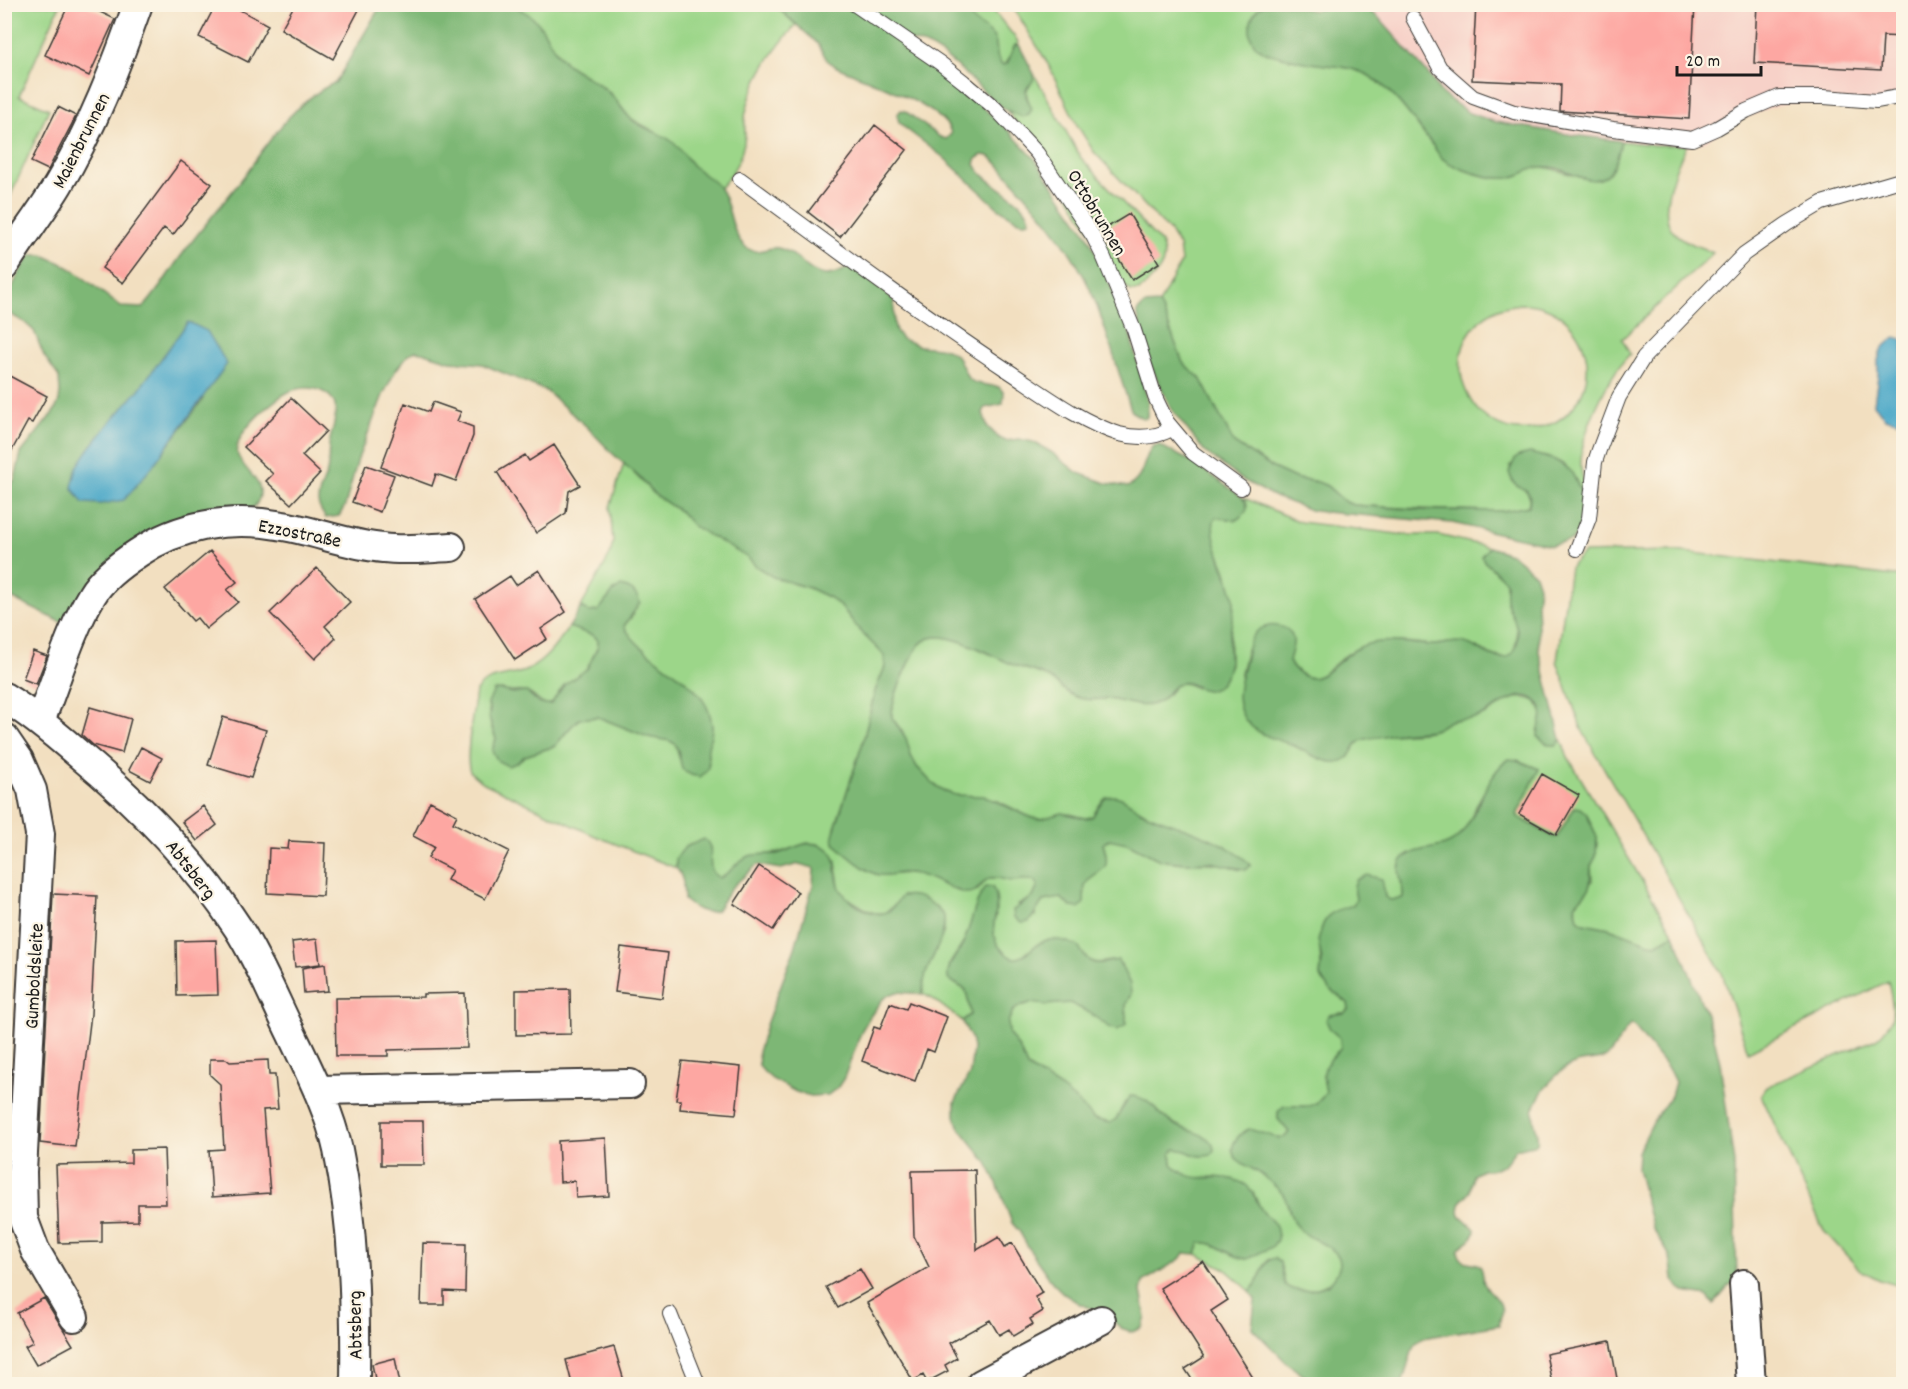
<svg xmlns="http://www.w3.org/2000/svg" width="1908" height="1389" font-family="Dekko,sans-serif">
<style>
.built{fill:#f7d1c8}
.green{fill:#9cd689;stroke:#5c7952;stroke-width:1.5;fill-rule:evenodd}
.forest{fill:#7db775;stroke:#4c6a48;stroke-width:1.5;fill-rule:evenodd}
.water{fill:#4aa7c8;stroke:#336272;stroke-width:1.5}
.building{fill:#fda7a2}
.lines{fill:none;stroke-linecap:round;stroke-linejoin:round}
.service-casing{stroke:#3c3935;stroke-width:16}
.minor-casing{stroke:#3c3935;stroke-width:32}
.service{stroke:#fff;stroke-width:14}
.minor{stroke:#fff;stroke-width:28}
.labels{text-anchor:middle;stroke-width:4.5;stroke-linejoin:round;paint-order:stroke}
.street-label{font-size:20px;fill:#1c1c1c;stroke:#fcf5e5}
</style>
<rect width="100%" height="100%" fill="#fcf5e5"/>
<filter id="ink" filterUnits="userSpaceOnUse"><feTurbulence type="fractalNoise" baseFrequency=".0167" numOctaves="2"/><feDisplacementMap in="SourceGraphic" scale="12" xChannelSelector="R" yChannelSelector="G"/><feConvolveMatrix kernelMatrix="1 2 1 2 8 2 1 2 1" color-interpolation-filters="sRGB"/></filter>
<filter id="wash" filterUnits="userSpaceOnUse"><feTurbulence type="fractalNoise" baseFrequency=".008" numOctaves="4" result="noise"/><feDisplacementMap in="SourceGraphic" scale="24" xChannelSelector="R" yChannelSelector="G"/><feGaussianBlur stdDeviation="1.35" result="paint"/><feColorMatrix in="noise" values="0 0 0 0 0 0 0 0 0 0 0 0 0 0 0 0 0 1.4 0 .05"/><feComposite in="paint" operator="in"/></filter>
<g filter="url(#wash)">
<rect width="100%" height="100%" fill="#f2dfc0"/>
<path class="built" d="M1361,5H1903V102L1791,103L1770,108L1738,121L1704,142L1687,145H1655L1573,135L1496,122L1469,113L1442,94L1430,76L1379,17Z"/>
<path class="green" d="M5,4L60,5L19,96L49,109L5,208Z
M1181,4L1203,10L1220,5H1264L1261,6L1266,52C1279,56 1292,60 1306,62C1327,66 1353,65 1372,77C1394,91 1416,124 1432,145C1436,149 1439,155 1443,159C1456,170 1496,182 1512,177C1522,174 1531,166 1542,167C1559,168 1589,185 1604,177C1615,171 1618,152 1621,141L1655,145H1687C1677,163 1657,210 1672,230C1681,242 1700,246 1713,253L1622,339L1630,354C1608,376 1580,434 1581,465C1581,478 1587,489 1586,502C1582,493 1577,481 1571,472C1561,458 1535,452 1519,456L1510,467C1511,470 1510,474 1511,478C1516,492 1534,485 1528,506C1508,513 1486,511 1464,510C1427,510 1390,507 1353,505L1344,501L1327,486L1314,481L1297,479L1271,467L1234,443L1200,378L1183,363L1163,311L1159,304L1181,262L1179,246L1171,233L1094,152L1077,125L1048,64L1012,5ZM1520,304C1528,304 1536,304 1543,307C1576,318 1595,354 1584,388C1579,403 1566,418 1551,424C1473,458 1422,345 1498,309C1505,306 1513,305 1520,304Z
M513,5H775L796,25C774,49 753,80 746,112C744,120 745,128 745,135C743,157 734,172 720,188L693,166L670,140L630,118L611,94L602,86L566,64L529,15Z
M969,5H989L1017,40L1019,45H1015L1005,66C993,61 994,42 987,32C979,21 969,26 969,5Z
M1034,74L1081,158L1161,243C1171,265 1153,278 1139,291H1131L1123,285L1046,157L1006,110L1023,117L1029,102C1022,87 1032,87 1034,74Z
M624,463L655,495L681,512L693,526L747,557L757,567L794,584L809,588L832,599L844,610L860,631L884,655L885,667L875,691L863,742L835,828L834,843C845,853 861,868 875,874C888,879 904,869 921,875C939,881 958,898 978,890C981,887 984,882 987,879C990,877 1031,879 1036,881L1038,886L1033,897L1018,905L1035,916L1037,908L1043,901L1061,898L1071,907L1085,893L1084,887C1097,868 1113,872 1103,844C1112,828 1148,856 1161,860C1189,867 1211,857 1240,870L1121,798L1099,806L1092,817L1085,818L1070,814L1041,819L1032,818L996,800L955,795L946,792L933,784L917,767L911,756L903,732L892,718C892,698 900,684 908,666C913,656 917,642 930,638C952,632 991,655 1011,664C1023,669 1038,671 1049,678C1060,685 1067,695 1079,698C1089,701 1097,699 1106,699C1124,700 1137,709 1156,703C1174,697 1171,673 1196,688L1230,666C1231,657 1229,648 1230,639C1232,611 1236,602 1227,574C1222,558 1206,533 1215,517L1236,520C1243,515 1245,511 1247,503L1242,497L1300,522L1406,535H1438L1489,547L1481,556L1485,562L1506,581L1507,603L1516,625L1517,639L1513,653L1506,658C1490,658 1478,646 1463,643C1453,641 1445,644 1435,645C1423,645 1411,641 1398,642C1386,643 1373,646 1361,648C1334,652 1318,703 1289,662L1293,641C1284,626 1282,625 1264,627L1247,649L1240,676L1255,730L1299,748L1313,756L1355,746C1364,731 1417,735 1434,730C1440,728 1444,723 1450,721C1462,717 1474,720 1486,714C1505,704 1512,692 1536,701C1543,711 1544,720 1538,731L1557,745L1561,739L1568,757L1674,934L1656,944L1649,943L1609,928L1584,923L1578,919L1575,905L1592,881L1591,866L1596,856L1597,837L1586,813L1561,831L1558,837H1554L1518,817L1517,814L1539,769L1517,760C1506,770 1492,780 1484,792C1474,806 1471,824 1459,837C1444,852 1418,846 1404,858C1393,868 1405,886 1403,898L1390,900L1385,897L1383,884L1354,886L1356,899L1353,905L1328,916C1312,943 1324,949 1320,977L1333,992L1348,1003L1349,1009L1345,1013H1337L1330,1029L1340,1038L1341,1047L1326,1065L1323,1076L1326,1092C1313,1113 1303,1104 1284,1106L1278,1112V1119L1289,1132L1285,1137L1279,1138L1249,1130L1236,1158C1251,1169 1271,1179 1283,1194C1287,1201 1288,1208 1291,1216C1294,1223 1303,1231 1309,1236C1317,1242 1330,1244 1336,1252C1356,1279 1305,1301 1285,1285L1282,1270L1269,1259C1260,1269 1261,1281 1250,1291L1224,1268L1196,1254L1200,1243C1218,1240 1229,1258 1247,1259C1258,1251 1275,1250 1278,1235L1261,1209L1253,1192L1228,1179L1215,1177L1190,1178L1180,1173L1172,1164L1171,1152L1175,1149H1183L1192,1154L1201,1135C1182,1128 1166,1122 1153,1106L1125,1102L1116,1119L1110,1123L1094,1119L1062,1089L1027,1067L1020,1050L1009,1034L1008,1022L1013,1011L1020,1006L1030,1003H1070L1090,1013L1109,1027L1126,1011V1004L1131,993L1121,964C1119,963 1116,961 1113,961C1105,960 1098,966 1090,961C1087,959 1084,954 1081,951C1074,943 1062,940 1052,940C1028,938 1023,978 998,946C991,936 993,925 996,915L977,905L964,942L949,965L954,983L966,990L971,1014L962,1021L933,999L923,994L924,978L944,931V916L934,905L893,906L884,913H874L864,908L846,897L839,887L836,861L832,854L820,844L807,843L778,853L750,856L720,878C707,872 710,860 711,848L692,843C684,848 675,858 676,868L593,835L484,783C480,780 473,776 470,771C464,759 474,707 476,691C486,674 511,678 527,670C546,661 557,644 569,627C580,630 591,631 598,640C598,670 568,684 551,704C539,706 539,699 530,694C521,689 512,694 501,690L488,704L491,726L496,739L493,745L516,763L525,756L555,746L574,723L580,719L588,717H598L648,737L670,740L675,744L680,760L709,763C709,759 707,754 707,749C708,740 714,731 711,721C700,675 646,665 624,626L634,614L614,591L598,611L589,612L581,607L610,555L613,542L610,507Z
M1674,551L1903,577V1287L1880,1280L1860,1270L1824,1231L1761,1095L1766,1087L1876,1039C1899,1020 1893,1008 1888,981L1748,1052L1722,973L1582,730L1557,661L1570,567L1584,553Z"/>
<path class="forest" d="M381,5H513C522,10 532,15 539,24C549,36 554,55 568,65C581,75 597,81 609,93C617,100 622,110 630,118C640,128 657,131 670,140C680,147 686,158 694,167C702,174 712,179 719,187C732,203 729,235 747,248C758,256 767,246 778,248C796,251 806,273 825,275C835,276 845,267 856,267L894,300V323L896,331L902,339L920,346L947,349L958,357L968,378L975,383L999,387L1004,393L1003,404L985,408L983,413L987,426L999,438L1006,441L1019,439L1033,442L1051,452L1078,473L1106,483L1128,487C1147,475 1141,461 1153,446L1159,445L1192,462L1242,497C1251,508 1247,513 1236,520L1216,517C1205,533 1231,579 1234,599C1235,614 1230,626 1229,640C1228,656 1233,669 1221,683C1206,701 1194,679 1180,683C1171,686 1167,696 1160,701C1142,712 1125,700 1107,699C1098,699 1089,701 1080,698C1067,695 1060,685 1049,678C1039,671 1023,669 1011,664C991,655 952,632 930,638C917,642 913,655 908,666C900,683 892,698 892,718L906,738L911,756L917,767L933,784L946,792L955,795L984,796L1032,818L1041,819L1062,813L1085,818L1092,817C1098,809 1102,795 1114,796C1124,796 1134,808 1143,812C1179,828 1221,836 1251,865L1246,870L1211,862L1186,863L1160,860L1127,843L1109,839L1103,844C1114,877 1096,866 1086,884C1083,889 1085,896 1084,903L1079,908L1071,907L1061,898L1043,901L1029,922L1021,923L1014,917L1013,910L1033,897L1038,886L1036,881C1026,878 1021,881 1012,881C1004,881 996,875 988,879C977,885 980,894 964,893C947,887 930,876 911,873C900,871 890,877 879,875C867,873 843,852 834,843L833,835L863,742L875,691L885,667L884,655L860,631L844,610L832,599L809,588L773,577L757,567L747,557L693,526L681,512L655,495L640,478L613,454L587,427L546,391L482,364L450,361L422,352L415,351L408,355L396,370L383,395L358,459L345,506L339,516L326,518C322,513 319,509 318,502C318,491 324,482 327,472C329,463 328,454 329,445C332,425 347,400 319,390C312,387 300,388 293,390C276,396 234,433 237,452C240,470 270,482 257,503C248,518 224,509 211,515C198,520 182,537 171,545C136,572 100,598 65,624L5,595L4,495L15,479L21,453L55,410L59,401L60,392L59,377L44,356L34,331L24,322L5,311C8,293 20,269 31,255H43L61,263L75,271L121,307L143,308C159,291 170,270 184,252C203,226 225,202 244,176C270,140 294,101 336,82ZM137,392L203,399L152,467L89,449L113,419Z
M775,5H969C969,27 985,23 994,38C999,47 994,57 1002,65L1007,64L1015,45H1019L1034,74L1033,81L1026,89V96L1032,109L1029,114L1023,117L1006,110L997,103C971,82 939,40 905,41L901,45L902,50L919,56L948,76L1009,131L1035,159L1088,236L1126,320L1148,401L1147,417L1144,419L1132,412C1117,371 1107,327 1089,287C1067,239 1030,200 996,162L989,156L982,155L977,158L975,164C985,186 1029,198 1030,221L1024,222L1019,221L998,208L943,157L905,128L899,122L897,115L901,110L905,111L940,137L946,139L951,134C949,108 858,77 835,66L827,60L818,44Z
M1264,5C1273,4 1282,3 1290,5C1303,7 1317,16 1327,5H1361L1378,17L1430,76L1442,94L1469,113L1496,122L1573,135L1621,141C1619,153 1615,170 1604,177C1590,186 1569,171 1556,168C1531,163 1528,175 1508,178C1492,180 1455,169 1443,159C1438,155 1436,149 1432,144C1416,123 1393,90 1371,77C1352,65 1326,66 1305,62C1296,60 1287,58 1278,56C1271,54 1262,53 1257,47C1245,35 1249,12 1264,5Z
M1159,304L1163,311L1183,363L1200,378L1234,443L1271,467L1297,479L1318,482L1327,486L1344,501L1353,505L1423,510L1503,511L1529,506L1530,496L1526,490L1517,486L1511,478L1509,472L1515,459L1519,456L1530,453L1555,460L1571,471L1586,502L1582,529L1571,541L1551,545L1452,523L1313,511L1275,497L1241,479L1204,451L1172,410L1148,360L1137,312L1144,305Z
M1489,547L1513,555L1535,574L1539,586L1537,602L1539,652L1561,739L1557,745H1549L1538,737C1537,725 1548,713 1537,702C1518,684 1493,714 1475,718C1468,720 1460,719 1452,720C1445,722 1440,729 1432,730C1422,732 1411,731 1400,733C1393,733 1385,736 1378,737C1372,738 1366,738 1360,741C1353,745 1353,754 1346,759C1331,769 1309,753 1295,746C1280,740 1262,737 1250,725C1231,707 1239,683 1245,661C1248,651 1248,640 1256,632C1266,622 1291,623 1293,640C1294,647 1290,655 1289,662C1314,698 1332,663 1356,649C1378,635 1409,645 1433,645C1444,645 1454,640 1465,643C1477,646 1489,659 1503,658C1509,658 1514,653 1516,647C1522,631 1512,617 1507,603C1504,596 1507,588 1506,581L1485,562L1481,556Z
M621,586C632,589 636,592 640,603L624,626C645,665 707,676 712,725C713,733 709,740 708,748C706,762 714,766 700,777L691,775L682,769L678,750L675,744L670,741L648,737L598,717L579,719L568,730L555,746L525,756L516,763L508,766L498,761L492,751L496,739L489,717L490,711L488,704L494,690H501L512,693L527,692L540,704H551L564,685L587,669L598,646V640L594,636L569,627L581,607L589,612L598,611L614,591Z
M1509,759L1517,760L1539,769L1517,814L1518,817L1553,837H1557L1575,807L1580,808L1586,813L1597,837L1596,856L1591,866L1590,888L1575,905L1578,919L1584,923L1609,928L1649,943L1656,944L1674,934L1712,1029L1720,1063L1734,1163L1737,1281L1729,1286L1714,1304L1707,1296L1684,1292L1678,1287L1673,1278L1670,1256L1653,1229L1637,1169L1638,1152L1654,1120L1671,1096L1675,1082L1669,1070L1634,1026L1631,1024C1621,1033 1616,1051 1606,1057C1596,1062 1584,1060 1574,1064C1558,1069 1540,1092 1534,1108C1530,1119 1540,1131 1537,1144L1516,1149L1504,1165L1496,1169L1482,1170L1473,1175L1470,1192L1461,1201L1459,1210L1460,1215L1475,1229C1475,1244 1455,1243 1459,1255C1463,1265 1473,1261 1479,1265C1484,1269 1482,1277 1484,1283C1488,1292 1498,1296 1501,1306C1503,1312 1500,1319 1499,1325L1422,1338L1414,1345L1402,1384H1366L1353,1379L1345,1381L1342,1384H1319L1307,1378L1288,1364L1252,1328L1255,1300L1250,1291C1263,1280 1261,1260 1275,1258L1280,1262L1285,1285C1297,1295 1315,1290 1329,1284C1360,1249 1318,1247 1299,1229C1288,1219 1291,1202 1281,1192C1274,1185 1264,1176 1256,1171C1250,1167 1241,1164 1236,1158C1226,1146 1239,1134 1249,1129L1278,1138L1285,1137L1289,1132L1278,1119V1112L1284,1106C1303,1104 1313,1113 1326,1092L1323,1076L1326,1065L1341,1047L1340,1038L1330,1029L1326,1020L1329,1015L1344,1013L1349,1009L1348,1003L1328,988L1320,976L1322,961L1318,940L1323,924L1328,916L1335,911L1353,905L1356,899L1354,886L1356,880L1367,875L1382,879L1385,897L1390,900L1403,898C1405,886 1393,868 1404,858C1419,845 1444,852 1459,836C1477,818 1485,774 1509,759Z
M704,839C719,849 701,869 720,878C731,873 737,860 749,856C758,853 768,855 777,854C790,851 802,841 816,844C843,849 832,871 840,888C846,902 876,921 890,910C895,906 897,900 902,896C920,893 932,903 944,916C947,944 921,966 923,994L897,992L889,995L882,1000L869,1018L862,1030L844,1078L838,1087L828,1095L811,1096L796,1092L772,1079L764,1072L759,1066L758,1052L767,1022L795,948L813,885L814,868L799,864L781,869L757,865L731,888L716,911C702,914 695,909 684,900L683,882L680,873L676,868V858L685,847Z
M985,887H992C1004,904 988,923 996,941C997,945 1001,949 1004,952C1022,970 1030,943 1047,940C1055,938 1072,942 1078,947C1082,951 1085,958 1090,961C1098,966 1109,961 1118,960L1130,984L1131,994L1126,1004V1024L1117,1030L1109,1027L1090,1013L1070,1003L1046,1005L1030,1003L1020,1006L1013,1011L1008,1022L1009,1034L1020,1050L1027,1067L1062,1089L1078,1102L1094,1119L1110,1123L1116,1119L1130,1096C1150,1096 1157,1114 1172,1123C1183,1130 1197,1131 1207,1138C1212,1142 1214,1145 1214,1150L1211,1155C1194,1159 1191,1150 1175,1149L1171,1153L1172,1164C1198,1191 1217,1167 1246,1185C1255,1192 1256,1204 1264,1213C1272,1221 1280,1227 1277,1240L1272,1247L1247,1259C1229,1258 1218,1240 1200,1243L1196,1254L1184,1253L1180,1259L1143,1282L1141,1291L1146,1318L1142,1328L1132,1332L1121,1328L1104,1313L1080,1304L1064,1294L1052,1282L1031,1252L1019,1231L1012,1223L995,1178L986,1161L958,1126L955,1116V1102L970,1073L973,1048L971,1038L962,1021L971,1014L966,990L948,979C946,964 959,954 964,941C972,923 974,903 985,887Z"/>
<path class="water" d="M188,322L207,331L227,364L152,467L124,500L101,504L83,503L72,487L77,467L89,449L113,419L137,392Z
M1896,337L1903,340L1904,421L1901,422L1885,418L1874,404L1878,375V360L1882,348Z"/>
<g id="blocks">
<path class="building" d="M69,4H83L115,19L89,76L45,55Z
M216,4H229L268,25L248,62L199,37Z
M295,4H362L333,59L281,29Z
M1476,4H1695L1689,119L1560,111L1561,84L1472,80Z
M1757,4H1904V37L1883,36L1881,70L1754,63Z
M58,107L76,116L48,170L31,162Z
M875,125L907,150L840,237L808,212Z
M181,161L212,184L173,235L164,228L123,283L102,268Z
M1129,214L1159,263L1132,280L1101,231Z
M4,373L47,396L32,423L28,421L4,465Z
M291,398L326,431L302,456L320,473L291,504L266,481L273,474L244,447Z
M433,402L461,412L457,421L473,427V436L456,481L436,474L432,486L381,467L405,403L429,412Z
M554,445L580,485L569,491L566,513L536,533L497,472L525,455L529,461Z
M366,465L394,475L380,512L352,502Z
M210,551L237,582L227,590L238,602L206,629L197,618L193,621L165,589Z
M317,568L350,602L325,626L336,638L315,659L270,613Z
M539,570L566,612L541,629L547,639L515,660L475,599L510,576L516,585Z
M33,651L47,656L36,684L23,679Z
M90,707L131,719L122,753L93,745L82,735Z
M223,717L266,730L251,778L208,765Z
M141,747L162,758L150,781L129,770Z
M1542,774L1579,795L1556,835L1519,814Z
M430,801L457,815L453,823L509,851L485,899L447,880L452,870L428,858L434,847L413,836Z
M203,806L217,825L197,841L182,822Z
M289,841L325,843L323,896L267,893L269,848L288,849Z
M759,866L798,892L773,930L734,904Z
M53,894L97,896L91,1014L75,1147L40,1143Z
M317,939L320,964L295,967L292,942Z
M216,940L218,995L177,996L176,941Z
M621,947L668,953L662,998L615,992Z
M325,964L328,991L304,993L302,968Z
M570,989L571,1034L516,1035V990Z
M465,993L467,1048L388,1050V1056H336L335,998L423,997V994Z
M909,1002L947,1017L934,1052L927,1049L915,1081L862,1061L874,1027L880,1029L890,1003L906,1009Z
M210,1059H226L230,1062L268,1060L269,1075H275L278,1109L263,1110L270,1193L212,1197L209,1150L224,1149L220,1084L210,1075Z
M682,1061L741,1067L736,1114L680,1109L681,1100H676Z
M381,1121H423L424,1165H381Z
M606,1138L609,1196L576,1198L575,1181L560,1182L558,1141Z
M164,1149L166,1204H138V1221L102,1222V1242L59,1243L56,1165L131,1163V1150Z
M975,1170L977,1250L999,1237L1005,1247L1012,1243L1042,1293L1035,1297L1043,1311L1030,1319L1033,1324L1013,1336L1009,1329L999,1335L990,1320L949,1343L957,1358L945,1365L948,1371L927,1382L923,1375L913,1381L867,1303L929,1267L914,1236L912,1171Z
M423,1243L466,1244L465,1292L444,1291V1305H421Z
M1203,1261L1228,1300L1211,1311L1257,1384H1195L1185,1369L1204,1357L1160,1288Z
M860,1269L872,1289L838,1308L826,1287Z
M44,1298L73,1345L36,1365L25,1346L33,1342L17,1313Z
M1610,1341L1618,1384H1552L1546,1354Z
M614,1347L625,1384H572L566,1360Z
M395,1358L400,1384H376L372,1364Z"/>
</g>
</g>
<g filter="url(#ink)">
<use href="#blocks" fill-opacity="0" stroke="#3c3935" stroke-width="1.5"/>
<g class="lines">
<g class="service-casing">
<path id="service" d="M854,4L940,63L964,82L995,108L1037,153L1093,236L1104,258L1134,330L1155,397L1167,422L1193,453L1241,488
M1413,18L1440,68L1473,97L1514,112L1613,129L1692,139L1717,128L1746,111L1779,97H1824L1876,101L1904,96
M740,179C827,243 914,308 1004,368C1040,391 1078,421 1119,434C1138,439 1155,438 1172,429
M1577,549L1589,518L1595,462L1599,450L1619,397L1644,357L1744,254L1787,224L1822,203L1904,179
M670,1314L698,1384"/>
</g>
<g class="minor-casing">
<path id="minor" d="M4,266C21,238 41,213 58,185C92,129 116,66 138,4
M4,697C30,713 53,732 76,752C138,803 194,860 238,928C259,961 274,998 291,1033C309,1071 329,1109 338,1150C354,1227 356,1306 355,1384
M40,721C56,682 70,631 92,595C102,578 121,564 138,553C179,525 228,517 277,525C313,530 347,545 383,548C405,551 429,548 451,547
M4,738L19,760L32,790L40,834L22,1172L23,1218L35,1250L74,1317
M318,1090L630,1084
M1744,1284L1751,1384
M981,1384L1101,1320"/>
</g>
<use href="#service" class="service"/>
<use href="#minor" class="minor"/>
</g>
</g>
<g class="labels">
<g class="street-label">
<text transform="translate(80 140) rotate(-63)" y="7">Maienbrunnen</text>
<text transform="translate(1098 212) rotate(59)" y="7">Ottobrunnen</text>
<text transform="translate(300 532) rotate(11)" y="7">Ezzostraße</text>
<text transform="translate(192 869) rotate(52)" y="7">Abtsberg</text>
<text transform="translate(33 976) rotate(-87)" y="7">Gumboldsleite</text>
<text transform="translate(354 1325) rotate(-91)" y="7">Abtsberg</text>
</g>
</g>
<rect width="1908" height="1389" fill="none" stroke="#fcf5e5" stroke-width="24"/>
<path d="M1677 66v9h84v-9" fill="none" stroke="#1c1c1c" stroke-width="3"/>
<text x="1686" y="66" font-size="18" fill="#1c1c1c" stroke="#fcf5e5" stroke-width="4.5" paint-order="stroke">20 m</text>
</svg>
